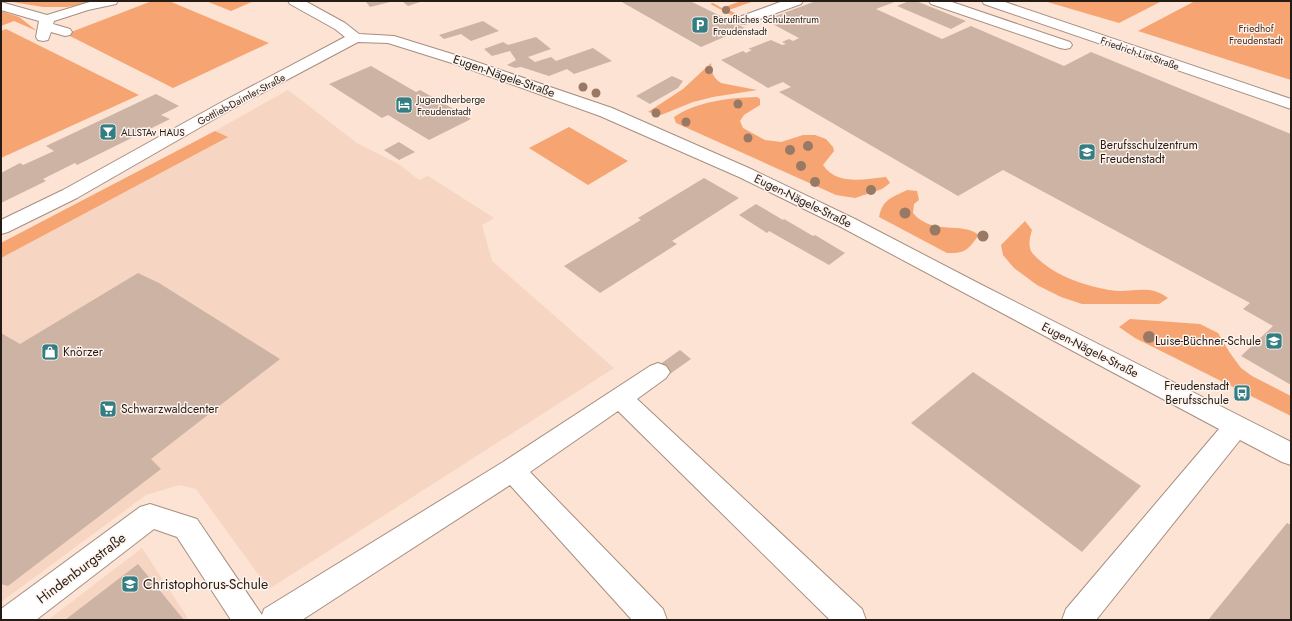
<svg xmlns="http://www.w3.org/2000/svg" width="1292" height="621" font-family="Jost,sans-serif">
<style>
.built{fill:#f6d5c2}
.green{fill:#f5a472}
.building{fill:#ccb3a4}
.lines{fill:none;stroke-linecap:round;stroke-linejoin:round}
.minor-casing{stroke:#a68e80;stroke-width:2}
.minor{fill:#fff;fill-rule:evenodd}
.tree{fill:#987966}
.labels{text-anchor:middle;stroke-width:3;stroke-linejoin:round;paint-order:stroke}
.far-poi-label{font-size:10px;fill:#251c16;stroke:#fef3ed;text-anchor:start}
.far-park-label{font-size:10px;fill:#45230d;stroke:#fef3ed}
.far-street-label{font-size:10px;fill:#251c16;stroke:#fef3ed}
.street-label{font-size:12px;fill:#251c16;stroke:#fef3ed}
.poi-label{font-size:12px;fill:#251c16;stroke:#fef3ed;text-anchor:start}
.near-street-label{font-size:14px;fill:#251c16;stroke:#fef3ed}
.near-poi-label{font-size:14px;fill:#251c16;stroke:#fef3ed;text-anchor:start}
</style>
<rect width="100%" height="100%" fill="#fde3d3"/>
<path class="built" d="M288,90L357,143L400,165L419,180L428,176L494,218L482,225L492,261L614,368L269,589L196,489L179,485L146,495L1,602V243L215,131Z
M142,548L189,620H48Z"/>
<path class="green" d="M6,1H104L67,7H43Z
M152,1H169L269,43L173,88L66,34Z
M206,1H254L231,11Z
M741,1H754L729,10L739,15L735,17L710,4L713,3L722,8Z
M1044,1H1162L1119,23Z
M1195,1H1291V80L1138,31Z
M1,11L19,17L37,31L14,21L1,26Z
M6,29L139,95L1,158V31Z
M711,63C712,72 712,77 721,83L757,90L713,97L693,102L661,115L648,112L683,89Z
M757,97L760,99V105L744,115L740,121L743,128L765,140L781,142L803,135H815L826,139L833,147L834,151L823,165C837,186 864,179 886,177L890,183L882,189L855,198L836,195L676,123L674,117C698,101 729,98 757,97Z
M569,127L628,161L588,185L529,148Z
M215,131L228,137L1,258V243Z
M907,190L917,191L919,200L914,204L913,213C932,236 962,221 979,235C968,249 966,254 947,253L879,217C883,199 891,198 907,190Z
M1025,221L1032,230C1030,237 1028,244 1031,251C1032,253 1035,256 1037,258C1056,276 1083,285 1109,290C1132,294 1148,283 1168,298L1159,304H1082L1061,297L1037,285L1014,268L1003,255L1001,245Z
M1130,319L1200,324L1218,333L1230,353L1241,368L1252,376L1291,396V416L1135,338L1119,327Z"/>
<path class="building" d="M371,1H390V2L370,7L366,2Z
M402,1H423L408,6Z
M620,1H690L745,28L701,47Z
M816,1H897L876,9L942,39L971,26L1064,66L1091,52L1291,134V385L1241,356L1273,326L1243,309L1250,303L1003,170L958,196L779,92L791,87L783,82L768,88L721,60L743,51L746,53L752,50L748,49L771,40L782,45L786,44L782,42L789,39L793,41L799,38L765,20Z
M909,1H916L966,21L951,29L897,6Z
M483,21L499,31L471,41L461,34L444,39L439,35Z
M536,37L551,49L528,57L535,62L551,57L556,61L593,48L612,61L574,74L567,69L549,76L521,67L515,68L507,65L516,60L510,51L492,56L484,49L503,42L508,45Z
M371,66L416,92L420,90L471,119L429,140L388,115L382,118L329,84Z
M672,76L683,81L678,88L650,104L636,96Z
M156,94L179,106L161,115L170,119L77,165L75,163L43,179L46,181L1,203V173L20,163L23,165L54,151L46,146Z
M399,142L415,152L399,160L384,150Z
M704,178L739,198L672,241L677,244L600,293L564,266L641,220L638,218Z
M756,204L783,220L784,219L813,236L815,235L845,253L829,265L769,231L767,233L739,215Z
M138,273L159,283L280,359L151,459L161,469L8,586L1,584V333L20,344Z
M680,350L691,359L667,376L656,367Z
M973,372L1141,486L1082,552L911,423Z
M1287,523L1291,525V620H1208Z
M138,564L184,620H65Z"/>
<g class="lines">
<g class="minor-casing">
<path id="minor" d="M93,1H118L116,4L88,10L54,21L53,24L70,29L72,32L70,35L65,36L51,32L48,40L43,41L38,40L36,37L39,21L1,10V2L47,15Z
M288,1H305L345,23L359,34L394,36L465,58L612,108L751,169L855,219L980,284L1291,442V465L1282,462L1240,440L1096,620H1062L1066,609L1219,429L841,227L739,177L600,116L455,64L388,43L358,42L232,109L77,198L8,232L1,234V220L63,190L220,103L345,37L335,29L290,4Z
M783,1H803L801,4L749,23L744,24L739,23L737,20L739,17Z
M929,1H949L1070,42L1072,45L1070,48L1065,49L1060,48L931,4Z
M982,1H1002L1291,99V109L984,4Z
M658,363L666,366L670,372L666,378L637,399L862,609L866,620H830L618,411L530,472L663,609L667,620H632L510,485L302,620H231L177,537L154,529L36,620H1V609L140,507L150,504L197,519L262,615L264,609L503,462L650,366Z"/>
</g>
<use href="#minor" class="minor"/>
</g>
<g class="tree">
<circle cx="726" cy="10" r="4"/>
<circle cx="709" cy="70" r="4"/>
<circle cx="583" cy="87" r="4.5"/>
<circle cx="596" cy="93" r="4.5"/>
<circle cx="738" cy="104" r="4.5"/>
<circle cx="656" cy="113" r="4.5"/>
<circle cx="686" cy="122" r="4.5"/>
<circle cx="748" cy="138" r="4.5"/>
<circle cx="808" cy="146" r="5"/>
<circle cx="790" cy="150" r="5"/>
<circle cx="801" cy="166" r="5"/>
<circle cx="815" cy="182" r="5"/>
<circle cx="871" cy="190" r="5"/>
<circle cx="905" cy="213" r="5.5"/>
<circle cx="935" cy="230" r="5.5"/>
<circle cx="983" cy="236" r="5.5"/>
<circle cx="1149" cy="337" r="6"/>
</g>
<defs>
<g id="parking-square" transform="scale(0.9)"><rect x="-9" y="-9" width="18" height="18" rx="4" fill="#347d82" stroke="#fef3ed"/><path d="M-3.5-5.5H1a3.5 3.5 0 0 1 0 7H-1V5.5H-3.5ZM-1-3.4V-.6H.8a1.4 1.4 0 0 0 0-2.8Z" fill="#fff"/></g>
<g id="hotel-square" transform="scale(0.9)"><rect x="-9" y="-9" width="18" height="18" rx="4" fill="#347d82" stroke="#fef3ed"/><path d="M-6-4.5h1.5V1H6V5H4.5V3h-9V5H-6ZM-4 0a1.8 1.8 0 1 1 3.6 0ZM.5 0V-2.5h3Q6-2.5 6 0Z" fill="#fff"/></g>
<g id="bar-square" transform="scale(0.9)"><rect x="-9" y="-9" width="18" height="18" rx="4" fill="#347d82" stroke="#fef3ed"/><path d="M-6-5H6L.8 .8V4.5H3.5V6h-7V4.5H-.8V.8Z" fill="#fff"/></g>
<g id="school-square" transform="scale(0.9)"><rect x="-9" y="-9" width="18" height="18" rx="4" fill="#347d82" stroke="#fef3ed"/><path d="M0-5L7-2L0 1L-7-2ZM-4 1L0 2.5L4 1V4Q0 6-4 4Z" fill="#fff"/></g>
<g id="shop-square" transform="scale(0.9)"><rect x="-9" y="-9" width="18" height="18" rx="4" fill="#347d82" stroke="#fef3ed"/><path d="M-5-2.5h2.3a2.7 3.5 0 0 1 5.4 0H5L5.5 6h-11ZM-1.5-2.5h3a1.5 2.3 0 0 0-3 0Z" fill="#fff"/></g>
<g id="bus-square" transform="scale(0.9)"><rect x="-9" y="-9" width="18" height="18" rx="4" fill="#347d82" stroke="#fef3ed"/><path d="M-5-6H5V4H4V6H2V4H-2V6H-4V4H-5ZM-3.5-4V0h7V-4ZM-3.5 1.2v1.5H-2V1.2ZM2 1.2v1.5H3.5V1.2Z" fill="#fff"/></g>
<g id="supermarket-square" transform="scale(0.9)"><rect x="-9" y="-9" width="18" height="18" rx="4" fill="#347d82" stroke="#fef3ed"/><path d="M-6-5.5h2.5l.6 2H6L4.5 2H-2.5L-4.4-4H-6ZM-1.5 3.2a1.3 1.3 0 1 0 .1 0ZM3 3.2a1.3 1.3 0 1 0 .1 0Z" fill="#fff"/></g>
</defs>
<g fill-rule="evenodd">
<use href="#parking-square" x="700" y="25"/>
<use href="#hotel-square" x="404" y="105"/>
<use href="#bar-square" x="108" y="132"/>
<use href="#school-square" x="1087" y="152"/>
<use href="#school-square" x="1274" y="341"/>
<use href="#shop-square" x="50" y="352"/>
<use href="#bus-square" x="1242" y="393"/>
<use href="#supermarket-square" x="108" y="409"/>
<use href="#school-square" x="130" y="584"/>
</g>
<g class="labels">
<g class="far-poi-label">
<text x="713" y="23">Berufliches Schulzentrum<tspan x="713" dy="12">Freudenstadt</tspan></text>
<text x="417" y="103">Jugendherberge<tspan x="417" dy="12">Freudenstadt</tspan></text>
<text x="121" y="136">ALLSTAv HAUS</text>
</g>
<g class="far-park-label">
<text x="1256" y="32">Friedhof<tspan x="1256" dy="12">Freudenstadt</tspan></text>
</g>
<g class="far-street-label">
<text transform="translate(1140 53) rotate(19)" y="4">Friedrich-List-Straße</text>
<text transform="translate(241 99) rotate(-28)" y="4">Gottlieb-Daimler-Straße</text>
</g>
<g class="street-label">
<text transform="translate(504 76) rotate(19)" y="4">Eugen-Nägele-Straße</text>
<text transform="translate(803 201) rotate(26)" y="4">Eugen-Nägele-Straße</text>
<text transform="translate(1090 350) rotate(27)" y="4">Eugen-Nägele-Straße</text>
</g>
<g class="poi-label">
<text x="1100" y="149">Berufsschulzentrum<tspan x="1100" dy="14">Freudenstadt</tspan></text>
<text x="1261" y="345" text-anchor="end">Luise-Büchner-Schule</text>
<text x="63" y="356">Knörzer</text>
<text x="1229" y="390" text-anchor="end">Freudenstadt<tspan x="1229" dy="14">Berufsschule</tspan></text>
<text x="121" y="413">Schwarzwaldcenter</text>
</g>
<g class="near-street-label">
<text transform="translate(81 568) rotate(-37)" y="5">Hindenburgstraße</text>
</g>
<g class="near-poi-label">
<text x="143" y="589">Christophorus-Schule</text>
</g>
</g>
<rect width="1292" height="621" fill="none" stroke="#251c16" stroke-width="4"/>
</svg>
